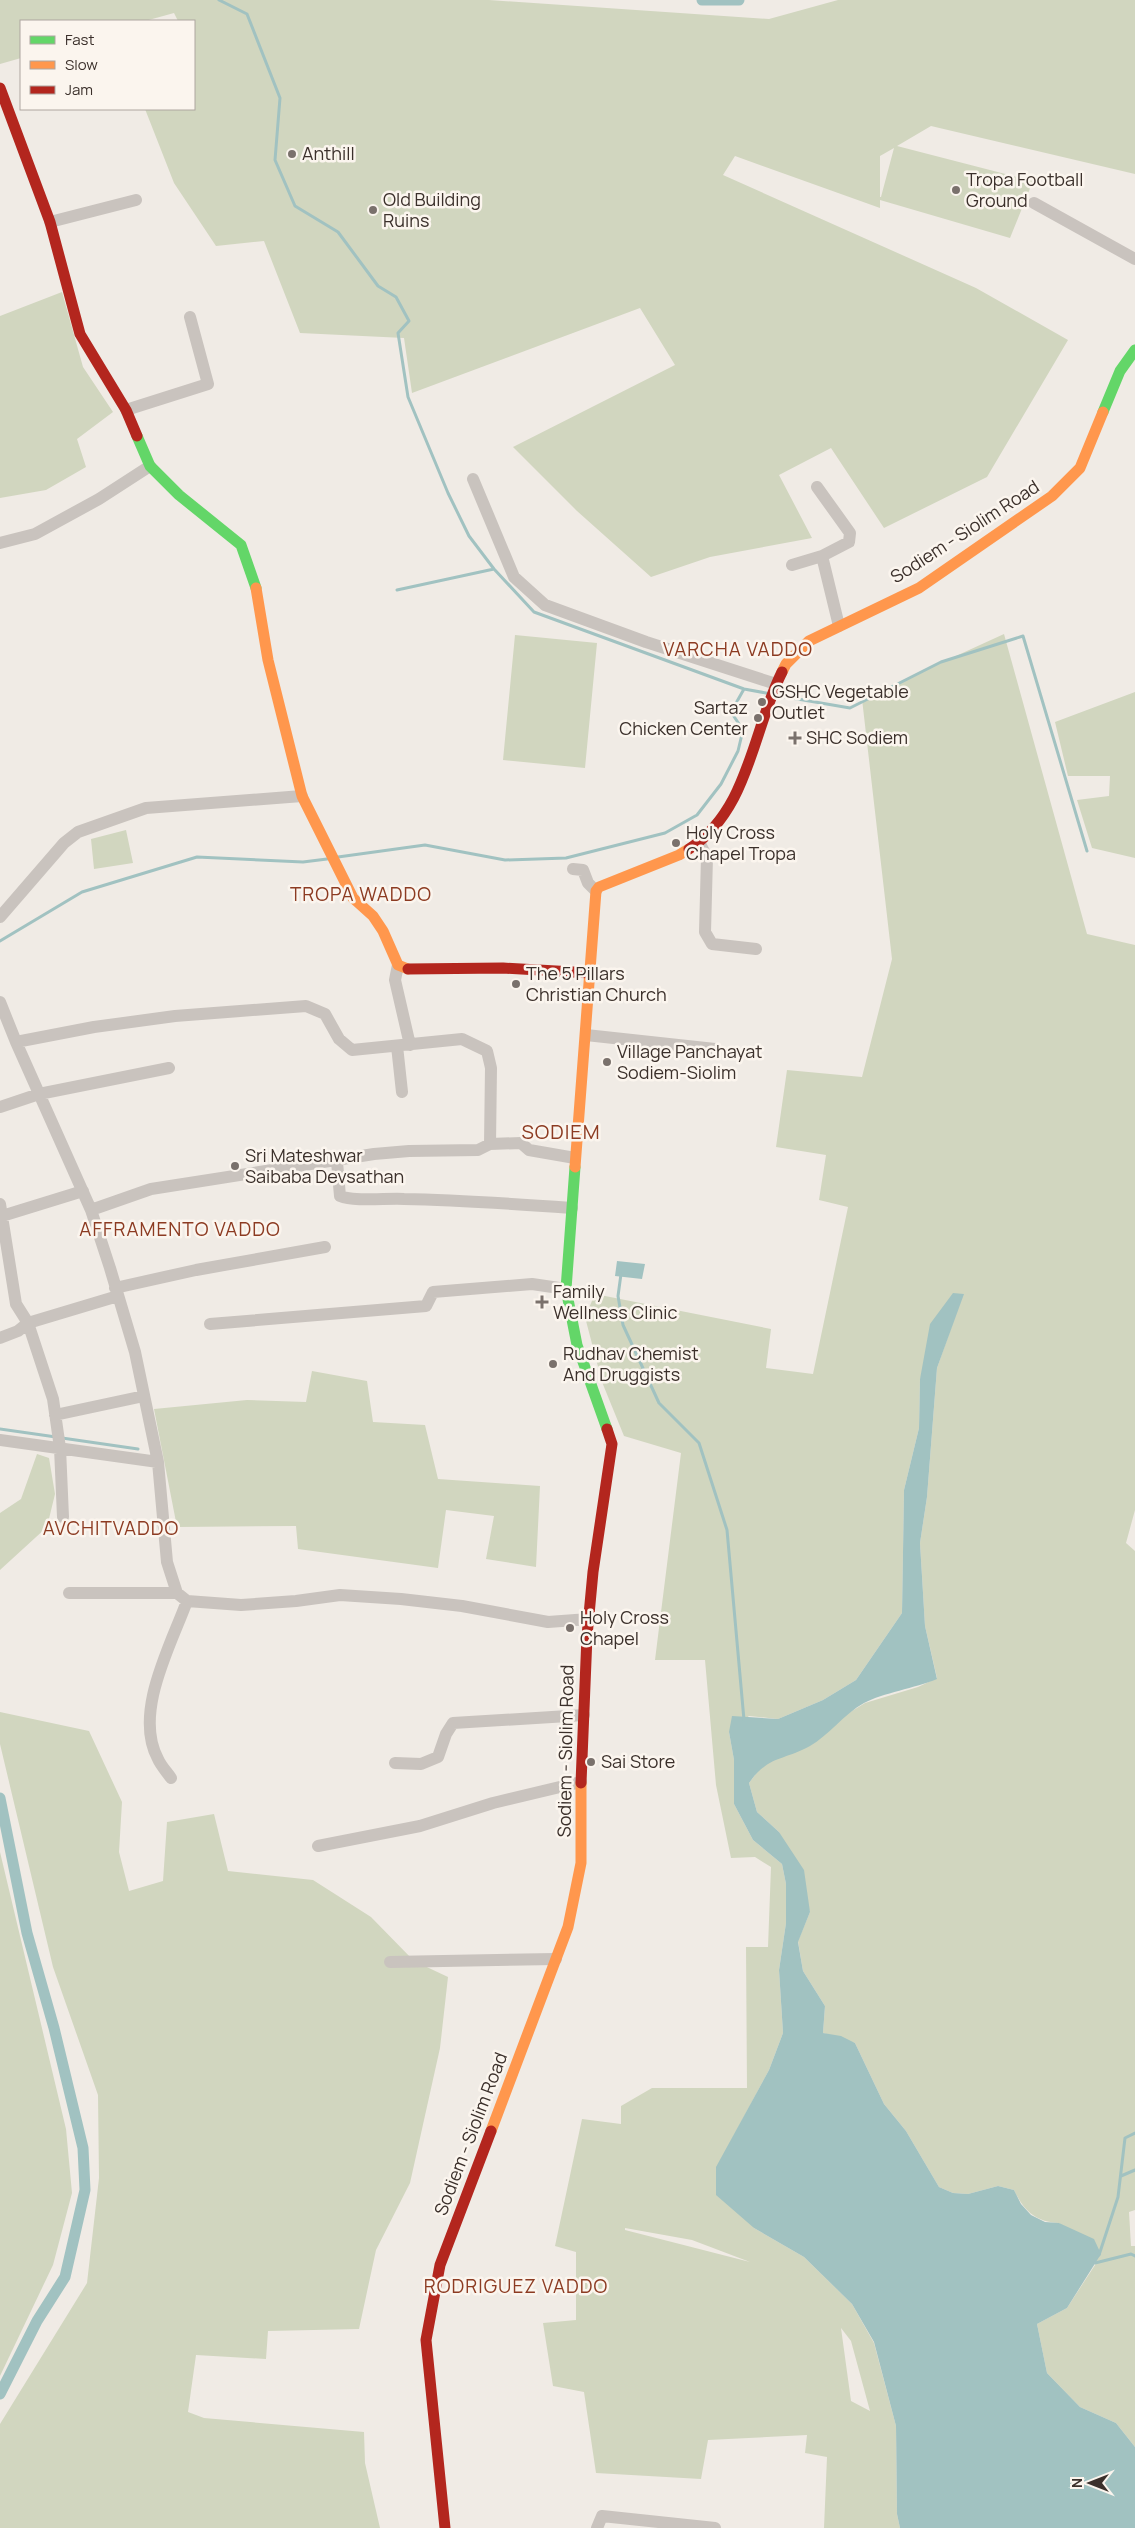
<svg xmlns="http://www.w3.org/2000/svg" width="1135" height="2528" font-family="Manrope,sans-serif">
<style>
.green{fill:#d1d6bf;fill-rule:evenodd}
.water{fill:#a1c2c1}
.lines{fill:none;stroke-linecap:round;stroke-linejoin:round}
.stream{stroke:#a1c2c1;stroke-width:3}
.canal{stroke:#a1c2c1;stroke-width:11}
.street{stroke:#c9c3be;stroke-width:12}
.fast{stroke:#63d668;stroke-width:11}
.slow{stroke:#ff974d;stroke-width:11}
.jam{stroke:#b3261e;stroke-width:11}
.poi-dot{fill:#7a716c;stroke:#fbf5ee;stroke-width:2}
.labels{text-anchor:middle;stroke-width:5;stroke-linejoin:round;paint-order:stroke}
.poi-label{font-size:18px;fill:#3b302b;stroke:#fbf5ee;text-anchor:start}
.street-label{font-size:18px;fill:#3b302b;stroke:#fbf5ee}
.neighbourhood-label{font-size:19px;letter-spacing:1px;fill:#8c3b22;stroke:#fbf5ee}
.quarter-label{font-size:20px;letter-spacing:1px;fill:#8c3b22;stroke:#fbf5ee}
</style>
<rect width="100%" height="100%" fill="#f0ebe5"/>
<path class="green" d="M0,0H489L769,19L838,0H1135V174L931,126L897,146L1033,181L1010,238L880,200V208L735,156L723,175L976,288L1068,340L987,477L884,528L831,448L779,475L812,538L710,557L651,577L577,511L513,447L675,365L640,308L412,393L404,338L300,333L264,241L216,246L174,183L145,109H194V21H178L174,13L145,21H21V58L0,64ZM894,148L881,197H880V156Z
M62,292L83,367L113,412L77,439L86,467L46,490L0,498V316Z
M1004,634L1087,934L1135,945V1510L1126,1543L1135,1551V2210L1129,2212L1131,2246H1135V2447L1116,2423L1080,2407L1047,2373L1037,2324L1067,2308L1097,2262L1059,2223C1036,2222 1024,2211 1014,2190L998,2186L968,2194L953,2193L939,2187L906,2131L884,2104L855,2043L823,2033L825,2006L803,1971L798,1941L810,1912L779,1832L757,1812L749,1783L762,1766L865,1703L918,1687L937,1678L925,1626L920,1543L927,1497L937,1368L963,1294L920,1379L919,1428L904,1490L902,1613L856,1680L823,1700L778,1719L749,1716L729,1732L734,1760V1804L753,1840L782,1864L786,1884V1923L779,1970L783,2033L769,2070L717,2167L754,2228L804,2257L852,2304L874,2343L896,2426L897,2514L900,2528H824L827,2457L805,2453L807,2435L708,2440L701,2479L596,2473L584,2392L553,2386L543,2323L576,2320V2252L555,2246L582,2119L621,2124V2106L652,2088H747L746,1947H768L771,1867L755,1857L731,1858L716,1785L705,1660H655L681,1453L624,1436L602,1382L585,1317L595,1294L771,1329L766,1368L813,1374L848,1207L819,1200L826,1155L776,1147L787,1070L862,1077L892,959L862,699ZM625,2228L692,2240L750,2262L625,2230ZM841,2328L851,2341L870,2411L851,2401Z
M515,635L597,643L585,768L503,760Z
M1135,692V858L1092,848L1077,800L1109,796L1110,776H1068L1055,722Z
M126,830L133,863L94,869L91,839Z
M312,1371L367,1381L373,1422L425,1425L438,1479L540,1486L536,1567L486,1559L494,1516L446,1510L438,1568L298,1549L296,1526L177,1527L154,1409L247,1400L306,1402Z
M37,1454L49,1458L55,1494L47,1527L0,1570V1513L21,1499Z
M0,1712L89,1731L122,1802L119,1852L129,1891L163,1881L167,1822L214,1814L228,1871L313,1880L371,1917L414,1961L448,1977L440,2048L410,2183L376,2250L359,2329L268,2331L266,2359L196,2355L188,2412L204,2418L364,2432L365,2463L380,2528H0V2424L87,2283L99,2178L98,2095L53,1967L0,1744Z
M0,1852L66,2129L72,2193L53,2265L0,2376Z"/>
<path class="water" d="M617,1261L645,1264L642,1279L615,1276Z
M953,1293L964,1294L937,1368L927,1497L920,1543L925,1626L937,1679C915,1688 883,1693 864,1703C844,1714 828,1736 810,1746C783,1761 769,1755 749,1783L757,1812L779,1832L804,1870L810,1912L798,1942L803,1971L825,2006L823,2033L841,2036L855,2043L884,2104L906,2131L939,2187L953,2193L968,2194L998,2186L1014,2190L1021,2204L1031,2215L1045,2222L1059,2223L1094,2239L1101,2254L1067,2308L1037,2324L1047,2373L1080,2407L1116,2423L1135,2447V2528H900L897,2514L896,2426L874,2342L852,2304L804,2257L754,2228L716,2195V2167L769,2070L783,2033L779,1970L786,1923V1884L782,1864L753,1840L734,1804V1760L729,1732L732,1716L778,1719L823,1700L856,1680L902,1613L904,1490L919,1428L920,1379L930,1324Z"/>
<g class="lines">
<path class="stream" d="M219,0L247,14L280,98L275,160L295,206L338,232L378,286L396,297L409,321L398,333L408,397L448,493L469,536L494,569L534,612L744,689L766,693
M397,590L494,569
M780,696L850,708L941,662L1023,636L1087,851
M338,857L425,845L505,860L566,858L665,833L697,815L721,784L738,751L743,730L731,712L744,689
M0,941L82,892L197,857L303,862L327,859
M621,1274L618,1296L623,1325L659,1403L699,1443L727,1530L744,1720
M0,1429L56,1437
M62,1438L138,1449
M1121,2176L1135,2170
M1099,2255L1118,2197L1125,2138L1135,2133
M1095,2263L1131,2254L1135,2256"/>
<path class="canal" d="M702,0H739
M0,1798L27,1933L54,2028L83,2148L85,2190L65,2277L37,2321L0,2394"/>
<path class="street" d="M1034,203L1135,259
M50,222L136,200
M126,410L208,384L190,317
M473,479L514,577L545,605L646,642L776,684
M817,487L850,533L849,542L822,556L839,626
M0,543L35,534L99,499L150,466
M792,565L822,556
M699,842L707,857L705,932L712,944L756,949
M573,869L583,870L588,883L596,891
M0,917L64,843L78,832L146,808L302,796
M398,965L395,980L410,1045
M0,1002L16,1042L91,1210L110,1268L135,1352L158,1462L167,1562L177,1593L187,1601L241,1605L296,1601L340,1595L401,1599L462,1606L548,1622L589,1619
M586,1035L715,1049
M16,1042L94,1027L175,1016L306,1006L325,1014L339,1039L352,1050L462,1039L487,1051L491,1068L490,1144L478,1150L409,1151L374,1154L151,1189L91,1210
M397,1046L402,1092
M0,1107L39,1094L169,1068
M490,1144L521,1143L529,1150L575,1158
M337,1162L340,1196C355,1202 386,1198 404,1199C460,1200 516,1204 572,1208
M0,1204L16,1304L28,1323L53,1399L60,1448L63,1517
M2,1216L83,1191
M115,1288L196,1270L325,1247
M210,1324L426,1306L433,1292L532,1284L566,1289
M0,1338L18,1331L28,1323L118,1296
M55,1415L144,1396
M0,1440L158,1462
M69,1593H177
M395,1763L421,1764L438,1757L446,1734L453,1723L584,1715
M171,1778C167,1772 161,1766 158,1759C133,1713 171,1645 187,1601
M318,1846L420,1826L493,1803L581,1782
M390,1962L556,1959
M597,2528L602,2516L715,2528"/>
<path class="fast" d="M1103,412L1120,371L1135,350
M137,436L150,466L179,495L241,545L256,588
M575,1167L566,1289L577,1345L607,1429"/>
<path class="slow" d="M256,588L268,660L302,796L353,898L373,916L383,931L398,965L408,969
M782,672L786,664L809,641L919,588L1052,496L1080,468L1103,412
M575,1167L596,891L599,887L679,855L689,849
M491,2131L568,1927L581,1863V1783"/>
<path class="jam" d="M0,88L50,222L80,334L126,410L137,436
M689,849C749,810 752,732 782,672
M408,969L503,968L591,973
M581,1783L587,1636L593,1572L612,1444L607,1429
M445,2528L426,2340L440,2265L491,2131"/>
</g>
<g class="poi-dot">
<circle cx="292" cy="154" r="5"/>
<circle cx="956" cy="190" r="5"/>
<circle cx="373" cy="210" r="5"/>
<circle cx="762" cy="702" r="5"/>
<circle cx="758" cy="718" r="5"/>
<path d="M792.5 730.5h5v5h5v5h-5v5h-5v-5h-5v-5h5z"/>
<circle cx="676" cy="843" r="5"/>
<circle cx="516" cy="984" r="5"/>
<circle cx="607" cy="1062" r="5"/>
<circle cx="235" cy="1166" r="5"/>
<path d="M539.5 1294.5h5v5h5v5h-5v5h-5v-5h-5v-5h5z"/>
<circle cx="553" cy="1364" r="5"/>
<circle cx="570" cy="1628" r="5"/>
<circle cx="591" cy="1762" r="5"/>
</g>
<g class="labels">
<g class="poi-label">
<text x="302" y="160">Anthill</text>
<text x="966" y="186">Tropa Football<tspan x="966" dy="21">Ground</tspan></text>
<text x="383" y="206">Old Building<tspan x="383" dy="21">Ruins</tspan></text>
<text x="772" y="698">GSHC Vegetable<tspan x="772" dy="21">Outlet</tspan></text>
<text x="748" y="714" text-anchor="end">Sartaz<tspan x="748" dy="21">Chicken Center</tspan></text>
<text x="806" y="744">SHC Sodiem</text>
<text x="686" y="839">Holy Cross<tspan x="686" dy="21">Chapel Tropa</tspan></text>
<text x="526" y="980">The 5 Pillars<tspan x="526" dy="21">Christian Church</tspan></text>
<text x="617" y="1058">Village Panchayat<tspan x="617" dy="21">Sodiem-Siolim</tspan></text>
<text x="245" y="1162">Sri Mateshwar<tspan x="245" dy="21">Saibaba Devsathan</tspan></text>
<text x="553" y="1298">Family<tspan x="553" dy="21">Wellness Clinic</tspan></text>
<text x="563" y="1360">Rudhav Chemist<tspan x="563" dy="21">And Druggists</tspan></text>
<text x="580" y="1624">Holy Cross<tspan x="580" dy="21">Chapel</tspan></text>
<text x="601" y="1768">Sai Store</text>
</g>
<g class="street-label">
<text transform="translate(965 532) rotate(-33)" y="6">Sodiem - Siolim Road</text>
<text transform="translate(566 1751) rotate(-89)" y="6">Sodiem - Siolim Road</text>
<text transform="translate(471 2134) rotate(-69)" y="6">Sodiem - Siolim Road</text>
</g>
<g class="neighbourhood-label">
<text x="738" y="656">VARCHA VADDO</text>
<text x="361" y="901">TROPA WADDO</text>
<text x="180" y="1236">AFFRAMENTO VADDO</text>
<text x="111" y="1535">AVCHITVADDO</text>
<text x="516" y="2293">RODRIGUEZ VADDO</text>
</g>
<g class="quarter-label">
<text x="561" y="1139">SODIEM</text>
</g>
</g>
<rect x="20" y="20" width="175" height="90" fill="#fbf5ee" stroke="#aea6a0"/>
<rect x="30" y="36" width="25" height="8" fill="#63d668" stroke="#aea6a0"/>
<text x="65" y="45" font-size="15" fill="#3b302b">Fast</text>
<rect x="30" y="61" width="25" height="8" fill="#ff974d" stroke="#aea6a0"/>
<text x="65" y="70" font-size="15" fill="#3b302b">Slow</text>
<rect x="30" y="86" width="25" height="8" fill="#b3261e" stroke="#aea6a0"/>
<text x="65" y="95" font-size="15" fill="#3b302b">Jam</text>
<g transform="translate(1090 2483) rotate(270)" stroke="#fbf5ee" stroke-width="4" paint-order="stroke">
<path d="M0-4L9 19L0 12L-9 19Z" fill="#3b302b"/>
<text y="-8" font-size="14" font-weight="bold" text-anchor="middle" fill="#3b302b">N</text>
</g>
</svg>
